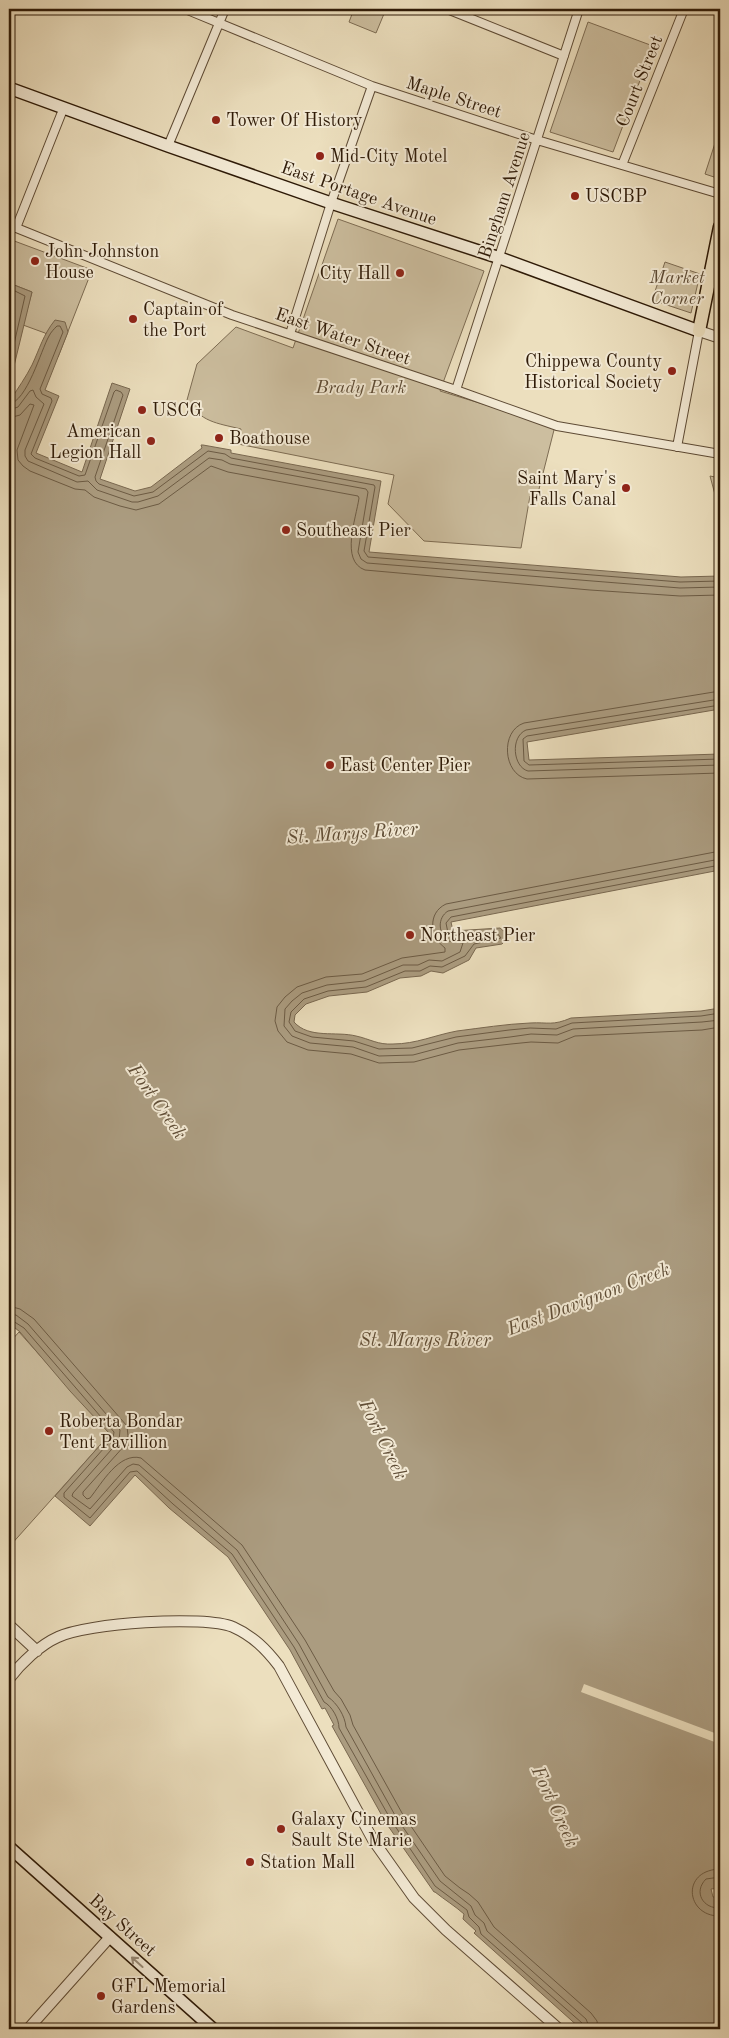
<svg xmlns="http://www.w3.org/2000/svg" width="729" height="2038" font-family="'Old Standard TT',serif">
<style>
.green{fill:#ccbe9f;stroke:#7d6c53}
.water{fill:#ab9c80;stroke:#796850}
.pier{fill:#ecdfbe}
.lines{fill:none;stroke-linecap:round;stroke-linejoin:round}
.shore{stroke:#6c5b44;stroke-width:1}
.minor-casing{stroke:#5e4b35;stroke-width:10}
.tertiary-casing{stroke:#5e4b35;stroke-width:12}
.secondary-casing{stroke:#2e1a07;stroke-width:14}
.primary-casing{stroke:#2e1a07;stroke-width:15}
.minor{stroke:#f3ead5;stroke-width:8}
.tertiary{stroke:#f3ead5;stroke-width:10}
.secondary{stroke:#f3ead5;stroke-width:11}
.primary{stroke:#ecdfbe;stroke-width:12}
.oneway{stroke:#9a8c78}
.poi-dot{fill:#8f2418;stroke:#f3ead5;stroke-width:2}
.labels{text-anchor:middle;stroke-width:4;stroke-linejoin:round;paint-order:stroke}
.street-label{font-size:18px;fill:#2e1a07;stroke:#f3ead5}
.poi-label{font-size:18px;fill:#2e1a07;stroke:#f3ead5;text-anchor:start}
.park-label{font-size:18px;font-style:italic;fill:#5d4b35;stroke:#f3ead5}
.water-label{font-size:19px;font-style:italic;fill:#604e37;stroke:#f3ead5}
</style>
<rect width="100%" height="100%" fill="#ecdfbe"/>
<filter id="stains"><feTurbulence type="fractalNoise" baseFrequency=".004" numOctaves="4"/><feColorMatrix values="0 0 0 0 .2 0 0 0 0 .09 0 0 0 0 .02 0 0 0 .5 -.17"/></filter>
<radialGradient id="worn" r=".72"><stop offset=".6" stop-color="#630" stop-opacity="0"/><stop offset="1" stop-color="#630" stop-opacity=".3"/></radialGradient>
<path class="green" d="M354,9H386L376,33L349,22Z
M588,22L653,46L613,152L550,132Z
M717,137L720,138V179L705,174Z
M338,219L484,271L440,391L555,426L537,497L530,496L521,548L424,541L388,504L394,475L238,444L241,429C216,423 201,422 187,400L197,364L236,327L293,348Z
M9,239L92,270L58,357L55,341L45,333L23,325L32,292L9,283Z
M665,262L700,274L691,313L652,300Z
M710,476L720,478V513Z
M19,1332L110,1434L9,1547V1343Z"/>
<path class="water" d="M9,283L32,292L14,366L9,378Z
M55,320L65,322L68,332L45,390L59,396L36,453L82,472L112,383L130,389L100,479L135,491L151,487L202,448L201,445H203L231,450V453L381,481L369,552L681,577L720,576V709L527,742L529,760L720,754V870L451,922L453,931L500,928L505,932L507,939L502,944L476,948L469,960L443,973L431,971L421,976L400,978L367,992L329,996L306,1004L295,1015L294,1022C309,1039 336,1031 356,1036C370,1039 378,1045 393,1044C416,1044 435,1035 457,1031C481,1028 506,1024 530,1023C549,1022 552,1026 571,1018L701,1011L720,1008V1888L711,1889L713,1897H720V2029H581L474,1933L476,1931L463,1919L464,1914C455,1906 445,1900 435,1892H434L386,1823L332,1726L334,1725L325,1708L322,1709L290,1650L228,1557L169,1508L135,1475L90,1526L55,1496L110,1434L70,1391L20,1332L9,1323V399H11C18,388 26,377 32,365C40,348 43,335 55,320Z"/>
<path class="pier" d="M584,1684L720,1735V1744L581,1692Z"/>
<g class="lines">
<path class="shore" d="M9,288L25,296L9,366
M9,404C27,402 41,350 49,336C51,332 54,329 57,326H60L63,332L40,389L42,394L51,398L52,401L31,454L35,458L79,476L85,475L114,392L116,390L121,392L123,395L95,477L96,481L99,484L134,496L153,492L208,451L225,454L231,458L374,485L375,487L364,551L368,557L680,582L720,581
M9,410L18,407L30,391L33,390L36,397L44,404L25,450V456L28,461L77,482L88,481L97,490L132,502H138L158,496L209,458L222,460L230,464L366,489L368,492L358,552L361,559L367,563L680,588L720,587
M9,418L20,415L30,404L34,405L17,450L18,460L23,466L30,471L75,489L85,490L94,497L120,506L136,510L159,504L211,466L228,472L358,496L359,498C356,519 340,561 365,570L590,590L680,596L720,595
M720,691L524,723C500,731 503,774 527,779L720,773
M720,699L526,730C510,737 513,767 528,771L720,765
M720,705L527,736L523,739L524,761L529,765L720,759
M720,851L446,904C427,913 430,937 445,948V952L402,958L362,974L326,977L297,987L285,997L277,1007L275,1021L278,1031L287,1042L308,1050L351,1054L379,1063L414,1062L459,1050L511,1044L531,1042L558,1043L575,1036L702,1030L720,1027
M720,859L448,911C437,918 438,934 449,941L463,943L460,952L442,961L429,960L418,965H403L364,981L327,985L302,993L292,1001L285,1009L284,1026L292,1036L310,1043L353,1047L379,1056L413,1055L458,1043L510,1037L531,1034L557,1035L573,1029L702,1022L720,1020
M720,865L451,917L446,923L448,933L452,936L497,933L501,938L474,944L465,956L442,967L430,966L420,971H405L366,987L328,991L304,999L291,1012L289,1022L295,1031L312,1037L354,1041L379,1049L412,1048L456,1037L509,1030L530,1028L556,1029L572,1023L701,1016L720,1013
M9,1306L20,1309L34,1319L127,1426L128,1436L125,1445L83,1492V1495L87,1499L90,1498C102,1483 119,1452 141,1458L242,1545L305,1640L334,1691L341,1699L350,1715L353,1725L402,1813L445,1876L460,1888L469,1894L478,1902L494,1927L591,2013L597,2021L598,2029
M9,1314L16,1315L28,1324L120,1430L119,1441L73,1493L72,1496L90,1509L127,1467L133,1464L139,1465L237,1550L299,1644L328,1697C337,1703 345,1716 346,1727L396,1817L440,1881L471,1906L475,1915L484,1923L487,1931L586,2019L590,2029
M9,1320L13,1321L24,1328L114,1432L113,1438L64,1493V1497L90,1518L130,1472L137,1471L173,1504L232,1554L294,1647L324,1702C332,1706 339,1719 339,1728L391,1820L435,1886L467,1910L469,1917L479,1927L481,1934L582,2023L584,2029
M720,1869C680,1870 686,1917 720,1916
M720,1877L706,1879C693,1892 703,1909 720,1908"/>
<g class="minor-casing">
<path id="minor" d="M185,9L372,86L537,140L720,194
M447,9L564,56
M168,146L225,9
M622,165L684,9
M9,225L232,315L456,390L557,426L720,454
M16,228L64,107
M290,334L331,203L372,86
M456,390L579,9
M677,447L699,331"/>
</g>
<g class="tertiary-casing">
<path id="tertiary" d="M699,331L720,338
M9,1625L37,1651
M9,1679C21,1663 40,1645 58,1637C87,1623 204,1615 233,1627C253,1636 266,1649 279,1666L373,1840L414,1898L446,1930L559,2029
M28,2029L110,1937"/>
</g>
<g class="secondary-casing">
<path id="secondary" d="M9,88L168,146L331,203L500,258L699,331
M9,1847L213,2029"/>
</g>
<g class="primary-casing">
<path id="primary" d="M699,331L720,227"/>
</g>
<use href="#minor" class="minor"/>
<use href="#tertiary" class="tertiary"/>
<use href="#secondary" class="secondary"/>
<use href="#primary" class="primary"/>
</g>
<defs><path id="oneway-shaft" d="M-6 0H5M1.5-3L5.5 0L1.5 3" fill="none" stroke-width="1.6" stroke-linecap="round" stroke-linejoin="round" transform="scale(1.25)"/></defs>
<use class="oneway" href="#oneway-shaft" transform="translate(137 1962) rotate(-138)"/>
<g class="poi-dot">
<circle cx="216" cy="120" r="5"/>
<circle cx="320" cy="156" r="5"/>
<circle cx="575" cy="196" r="5"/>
<circle cx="35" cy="261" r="5"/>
<circle cx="400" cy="273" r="5"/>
<circle cx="133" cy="319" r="5"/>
<circle cx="672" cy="371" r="5"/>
<circle cx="142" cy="410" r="5"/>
<circle cx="219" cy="438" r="5"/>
<circle cx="151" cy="441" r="5"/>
<circle cx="626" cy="488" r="5"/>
<circle cx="286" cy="530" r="5"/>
<circle cx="330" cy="765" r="5"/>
<circle cx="410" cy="935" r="5"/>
<circle cx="49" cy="1431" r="5"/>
<circle cx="281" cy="1829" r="5"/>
<circle cx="250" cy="1862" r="5"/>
<circle cx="101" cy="1996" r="5"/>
</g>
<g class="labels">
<g class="street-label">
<text transform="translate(639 81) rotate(-68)" y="6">Court Street</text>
<text transform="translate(454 97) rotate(18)" y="6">Maple Street</text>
<text transform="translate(359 193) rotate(19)" y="6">East Portage Avenue</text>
<text transform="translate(504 195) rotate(-72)" y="6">Bingham Avenue</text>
<text transform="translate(343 336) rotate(19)" y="6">East Water Street</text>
<text transform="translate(123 1925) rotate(42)" y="6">Bay Street</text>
</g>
<g class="poi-label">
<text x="226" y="126">Tower Of History</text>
<text x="330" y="162">Mid-City Motel</text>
<text x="585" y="202">USCBP</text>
<text x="45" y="257">John Johnston<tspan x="45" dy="21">House</tspan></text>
<text x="390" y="279" text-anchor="end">City Hall</text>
<text x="143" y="315">Captain of<tspan x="143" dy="21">the Port</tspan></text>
<text x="662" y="367" text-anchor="end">Chippewa County<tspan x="662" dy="21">Historical Society</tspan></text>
<text x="152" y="416">USCG</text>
<text x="141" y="437" text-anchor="end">American<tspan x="141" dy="21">Legion Hall</tspan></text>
<text x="229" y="444">Boathouse</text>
<text x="616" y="484" text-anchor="end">Saint Mary's<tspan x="616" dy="21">Falls Canal</tspan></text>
<text x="296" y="536">Southeast Pier</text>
<text x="340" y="771">East Center Pier</text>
<text x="420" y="941">Northeast Pier</text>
<text x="59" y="1427">Roberta Bondar<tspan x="59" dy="21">Tent Pavillion</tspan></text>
<text x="291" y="1825">Galaxy Cinemas<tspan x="291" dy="21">Sault Ste Marie</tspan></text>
<text x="260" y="1868">Station Mall</text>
<text x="111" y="1992">GFL Memorial<tspan x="111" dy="21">Gardens</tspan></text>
</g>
<g class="park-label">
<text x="677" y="283">Market<tspan x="677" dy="21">Corner</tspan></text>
<text x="361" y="393">Brady Park</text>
</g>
<g class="water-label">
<text transform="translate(352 832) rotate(-4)" y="7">St. Marys River</text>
<text transform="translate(158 1101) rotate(55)" y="7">Fort Creek</text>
<text transform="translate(588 1298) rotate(-21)" y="7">East Davignon Creek</text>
<text x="425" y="1346">St. Marys River</text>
<text transform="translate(384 1439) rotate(64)" y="7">Fort Creek</text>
<text transform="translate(556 1806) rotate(65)" y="7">Fort Creek</text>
</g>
</g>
<rect width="729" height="2038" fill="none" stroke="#ecdfbe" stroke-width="30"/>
<rect x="10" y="10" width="709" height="2018" fill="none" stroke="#2e1a07" stroke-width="2.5"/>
<rect x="15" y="15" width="699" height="2008" fill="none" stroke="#2e1a07"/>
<rect width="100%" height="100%" filter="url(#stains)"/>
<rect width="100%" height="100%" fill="url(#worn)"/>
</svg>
